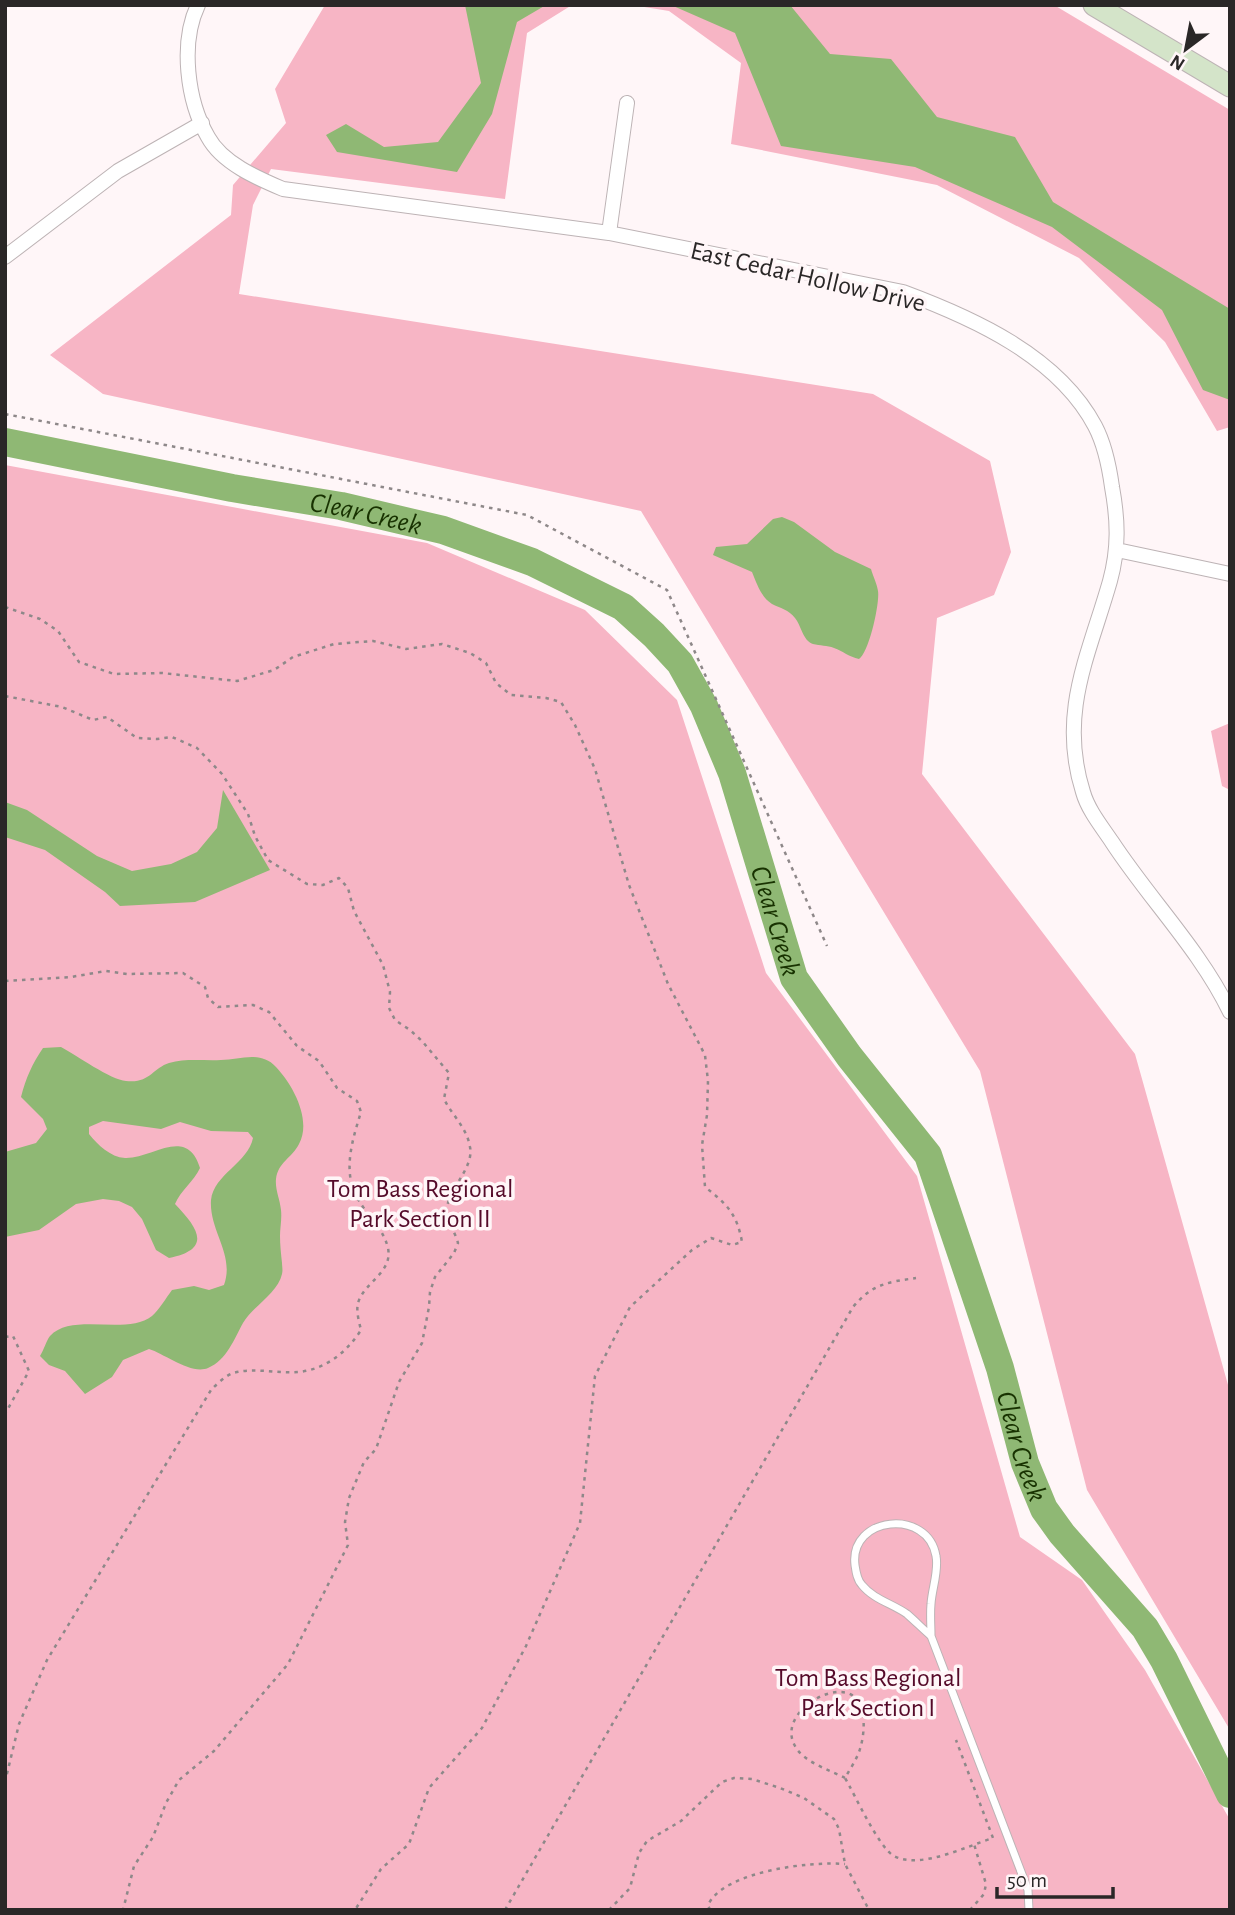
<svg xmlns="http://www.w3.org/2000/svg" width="1235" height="1915" font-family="'Alegreya Sans',sans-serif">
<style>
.green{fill:#f7b5c5}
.water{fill:#8fb874}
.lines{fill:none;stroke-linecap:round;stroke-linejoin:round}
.river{stroke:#8fb874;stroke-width:28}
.lane-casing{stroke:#bdb3b5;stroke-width:9}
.street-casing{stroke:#bdb3b5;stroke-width:16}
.secondary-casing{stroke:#bdb3b5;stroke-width:23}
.path{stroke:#8e8889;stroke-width:2.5;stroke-dasharray:3.5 5;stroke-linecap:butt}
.lane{stroke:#fff;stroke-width:7}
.street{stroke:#fff;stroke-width:14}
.secondary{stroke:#d4e4c9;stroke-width:21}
.labels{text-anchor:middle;stroke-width:7;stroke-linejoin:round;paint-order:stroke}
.street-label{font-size:26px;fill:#2a2727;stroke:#fff6f8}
.park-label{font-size:26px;fill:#550a29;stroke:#fff6f8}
.water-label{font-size:28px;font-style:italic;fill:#183201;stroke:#fff6f8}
</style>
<rect width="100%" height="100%" fill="#fff6f8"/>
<path class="green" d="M325,5H572L527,33L505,199L271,169L253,205L239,294L873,394L990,461L1011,552L994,595L937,618L922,774L1135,1054L1230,1392V1730L1087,1490L980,1071L641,511L103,394L50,355L231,215L233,185L286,123L275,89Z
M632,5H1054L1230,110V427L1217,431L1165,342L1079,258L937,185L731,144L741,63L669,11Z
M5,465L427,543L585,610L677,700L766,973L917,1176L1020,1537L1082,1580L1145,1670L1230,1820V1910H5Z
M1230,723V790L1222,786L1211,731Z"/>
<path class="water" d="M465,5H546L517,22L492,114L457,172L337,152L326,135L346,124L384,147L438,142L481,83Z
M671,5H790L830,54L891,59L937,117L1015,137L1053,202L1230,309V400L1203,390L1162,310L1052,227L915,167L781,146L735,33Z
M782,517L794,522L835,552L871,569C873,576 877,584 878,591C880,603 869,653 859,659C849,657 843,651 834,648C827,645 820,646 813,644C803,641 801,625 795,618C789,610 780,608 772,604C761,597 757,584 752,572L713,555L716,547L747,544L773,519Z
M223,790L270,870L195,902L120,906L105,892L45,850L5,837V802L27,810L97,856L132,871L171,864L197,852L217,828Z
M61,1047C76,1055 111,1080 126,1081C149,1084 153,1068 169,1063C186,1058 204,1061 221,1060C240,1060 260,1050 276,1067C293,1085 312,1120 299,1144C292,1158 278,1162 276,1179C275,1190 280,1199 281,1210C282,1219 280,1228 280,1236C280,1245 281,1254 282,1263C282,1266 283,1270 282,1274C278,1293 253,1306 243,1323C234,1339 227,1360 208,1368C191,1375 165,1354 149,1349L123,1360L112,1377L85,1394L65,1371L49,1365L40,1356C44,1350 46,1341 50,1336C72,1312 127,1336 152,1316C159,1310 166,1298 172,1290L194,1286L209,1290L224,1285C235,1254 209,1231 211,1200C214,1174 248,1163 253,1138L248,1132L211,1131L180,1122L161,1129L103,1121L89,1127V1134C98,1145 110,1157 125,1158C152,1159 187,1125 200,1168C194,1181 181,1190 175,1204C198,1228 213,1249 169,1258L156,1250L142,1219L132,1207L119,1201L103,1199L76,1204L39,1230L5,1237V1152L36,1143L47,1129L43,1119L21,1097C26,1078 32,1064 43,1048Z"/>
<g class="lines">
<path class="river" id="s1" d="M5,442L232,488L341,506L443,530L532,562L623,607L654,635L680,663L704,706L732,773L794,978L849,1056L928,1155L1000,1368L1025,1463L1044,1509L1062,1534L1145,1628L1164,1660L1230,1794"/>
<g class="lane-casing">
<path id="lane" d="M931,1636C923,1629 915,1621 907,1614C893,1604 873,1599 862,1585C857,1580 856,1572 855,1565C849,1516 928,1508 936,1556C939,1571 932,1588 931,1604C930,1614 931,1626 931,1636L1028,1890L1029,1910"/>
</g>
<g class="street-casing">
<path id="street" d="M198,5C180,43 187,101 208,137C222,163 257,178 283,189L609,233L903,292C973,318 1058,356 1095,426C1105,445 1109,465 1112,487C1118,520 1119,548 1110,581C1089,655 1058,713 1083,792C1088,810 1102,827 1112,842C1150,900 1200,950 1230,1012
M609,233L627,103
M5,257L118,171L202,123
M1117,550L1230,574"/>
</g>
<g class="secondary-casing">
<path id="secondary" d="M1094,5L1230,86"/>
</g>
<path class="path" d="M5,414L527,515L667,590L827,946
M5,607L40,619L58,631L79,662L114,674L162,673L237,681L274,670L293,657L334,644L373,641L406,649L442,644L470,653L486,663L496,683L511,695L546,698L561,702L575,725L595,769L629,885L668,984L705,1055L708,1081L707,1115L702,1145L705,1187C727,1204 737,1214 742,1242L732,1245L711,1238L692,1250L630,1307L595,1376L580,1523L526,1646L482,1728L429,1788L409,1844L381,1869L355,1910
M5,696L62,707L93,720L107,717L137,738L157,739L172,737L197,748L222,774L248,814L255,836L268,860L307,884L323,885L339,878L348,888L354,911L383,965L390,992L389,1008L395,1020L410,1030L422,1041L449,1073L444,1099C452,1115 467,1128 470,1147C474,1167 451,1186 447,1207C445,1219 455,1231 458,1243L454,1253L435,1277L430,1292L429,1307L422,1343L399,1382L376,1449L364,1462L349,1498L345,1522L348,1545L288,1664L214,1751L179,1780L166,1803L153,1837L134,1866L123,1910
M5,981L71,977L106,971L127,974L183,973L205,987L208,998L218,1007L253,1005L269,1012L297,1046L319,1061L337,1088L357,1101L361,1112C353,1138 342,1171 357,1197C366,1215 383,1227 388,1248C393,1273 364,1282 358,1303C356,1311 359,1322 361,1330C347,1352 326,1369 299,1372C277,1374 255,1367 233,1373C225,1376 217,1384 211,1390L47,1660L19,1724L5,1782
M5,1337L13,1336L29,1371L5,1414
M845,1778C830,1770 803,1762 795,1746C780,1720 815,1692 839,1692C868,1691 866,1730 860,1749C857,1759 850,1769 845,1778C855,1795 879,1848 894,1856C920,1870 967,1846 993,1838L956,1740
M505,1910L853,1307C872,1284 888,1282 916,1278
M609,1910L630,1888L639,1853L647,1841L681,1821L722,1782L734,1778L752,1779L780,1788L804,1798L834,1819L839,1829L845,1864L869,1910
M710,1910L708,1905C724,1871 811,1861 845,1864
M970,1910L984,1894L986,1884L974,1844"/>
<use href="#lane" class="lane"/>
<use href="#street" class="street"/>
<use href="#secondary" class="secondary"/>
</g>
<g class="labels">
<g class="street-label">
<text transform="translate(808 276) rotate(13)" y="9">East Cedar Hollow Drive</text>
</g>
<g class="park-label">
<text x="420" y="1197">Tom Bass Regional<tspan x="420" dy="30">Park Section II</tspan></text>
<text x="868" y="1686">Tom Bass Regional<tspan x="868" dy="30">Park Section I</tspan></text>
</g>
<g class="water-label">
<text dy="10" stroke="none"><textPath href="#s1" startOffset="368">Clear Creek</textPath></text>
<text dy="10" stroke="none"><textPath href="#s1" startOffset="999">Clear Creek</textPath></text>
<text dy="10" stroke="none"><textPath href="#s1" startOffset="1587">Clear Creek</textPath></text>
</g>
</g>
<rect width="1235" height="1915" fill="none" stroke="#2a2727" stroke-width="14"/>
<g transform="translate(1186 49) rotate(212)" stroke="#fff6f8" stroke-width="5" paint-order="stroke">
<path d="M0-5L12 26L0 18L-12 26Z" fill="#2a2727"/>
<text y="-10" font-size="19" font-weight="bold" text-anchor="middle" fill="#2a2727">N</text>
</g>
<path d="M997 1887v10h116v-10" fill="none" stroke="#2a2727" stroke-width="3.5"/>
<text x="1007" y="1887" font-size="21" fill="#2a2727" stroke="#fff6f8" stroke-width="5" paint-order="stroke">50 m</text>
</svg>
